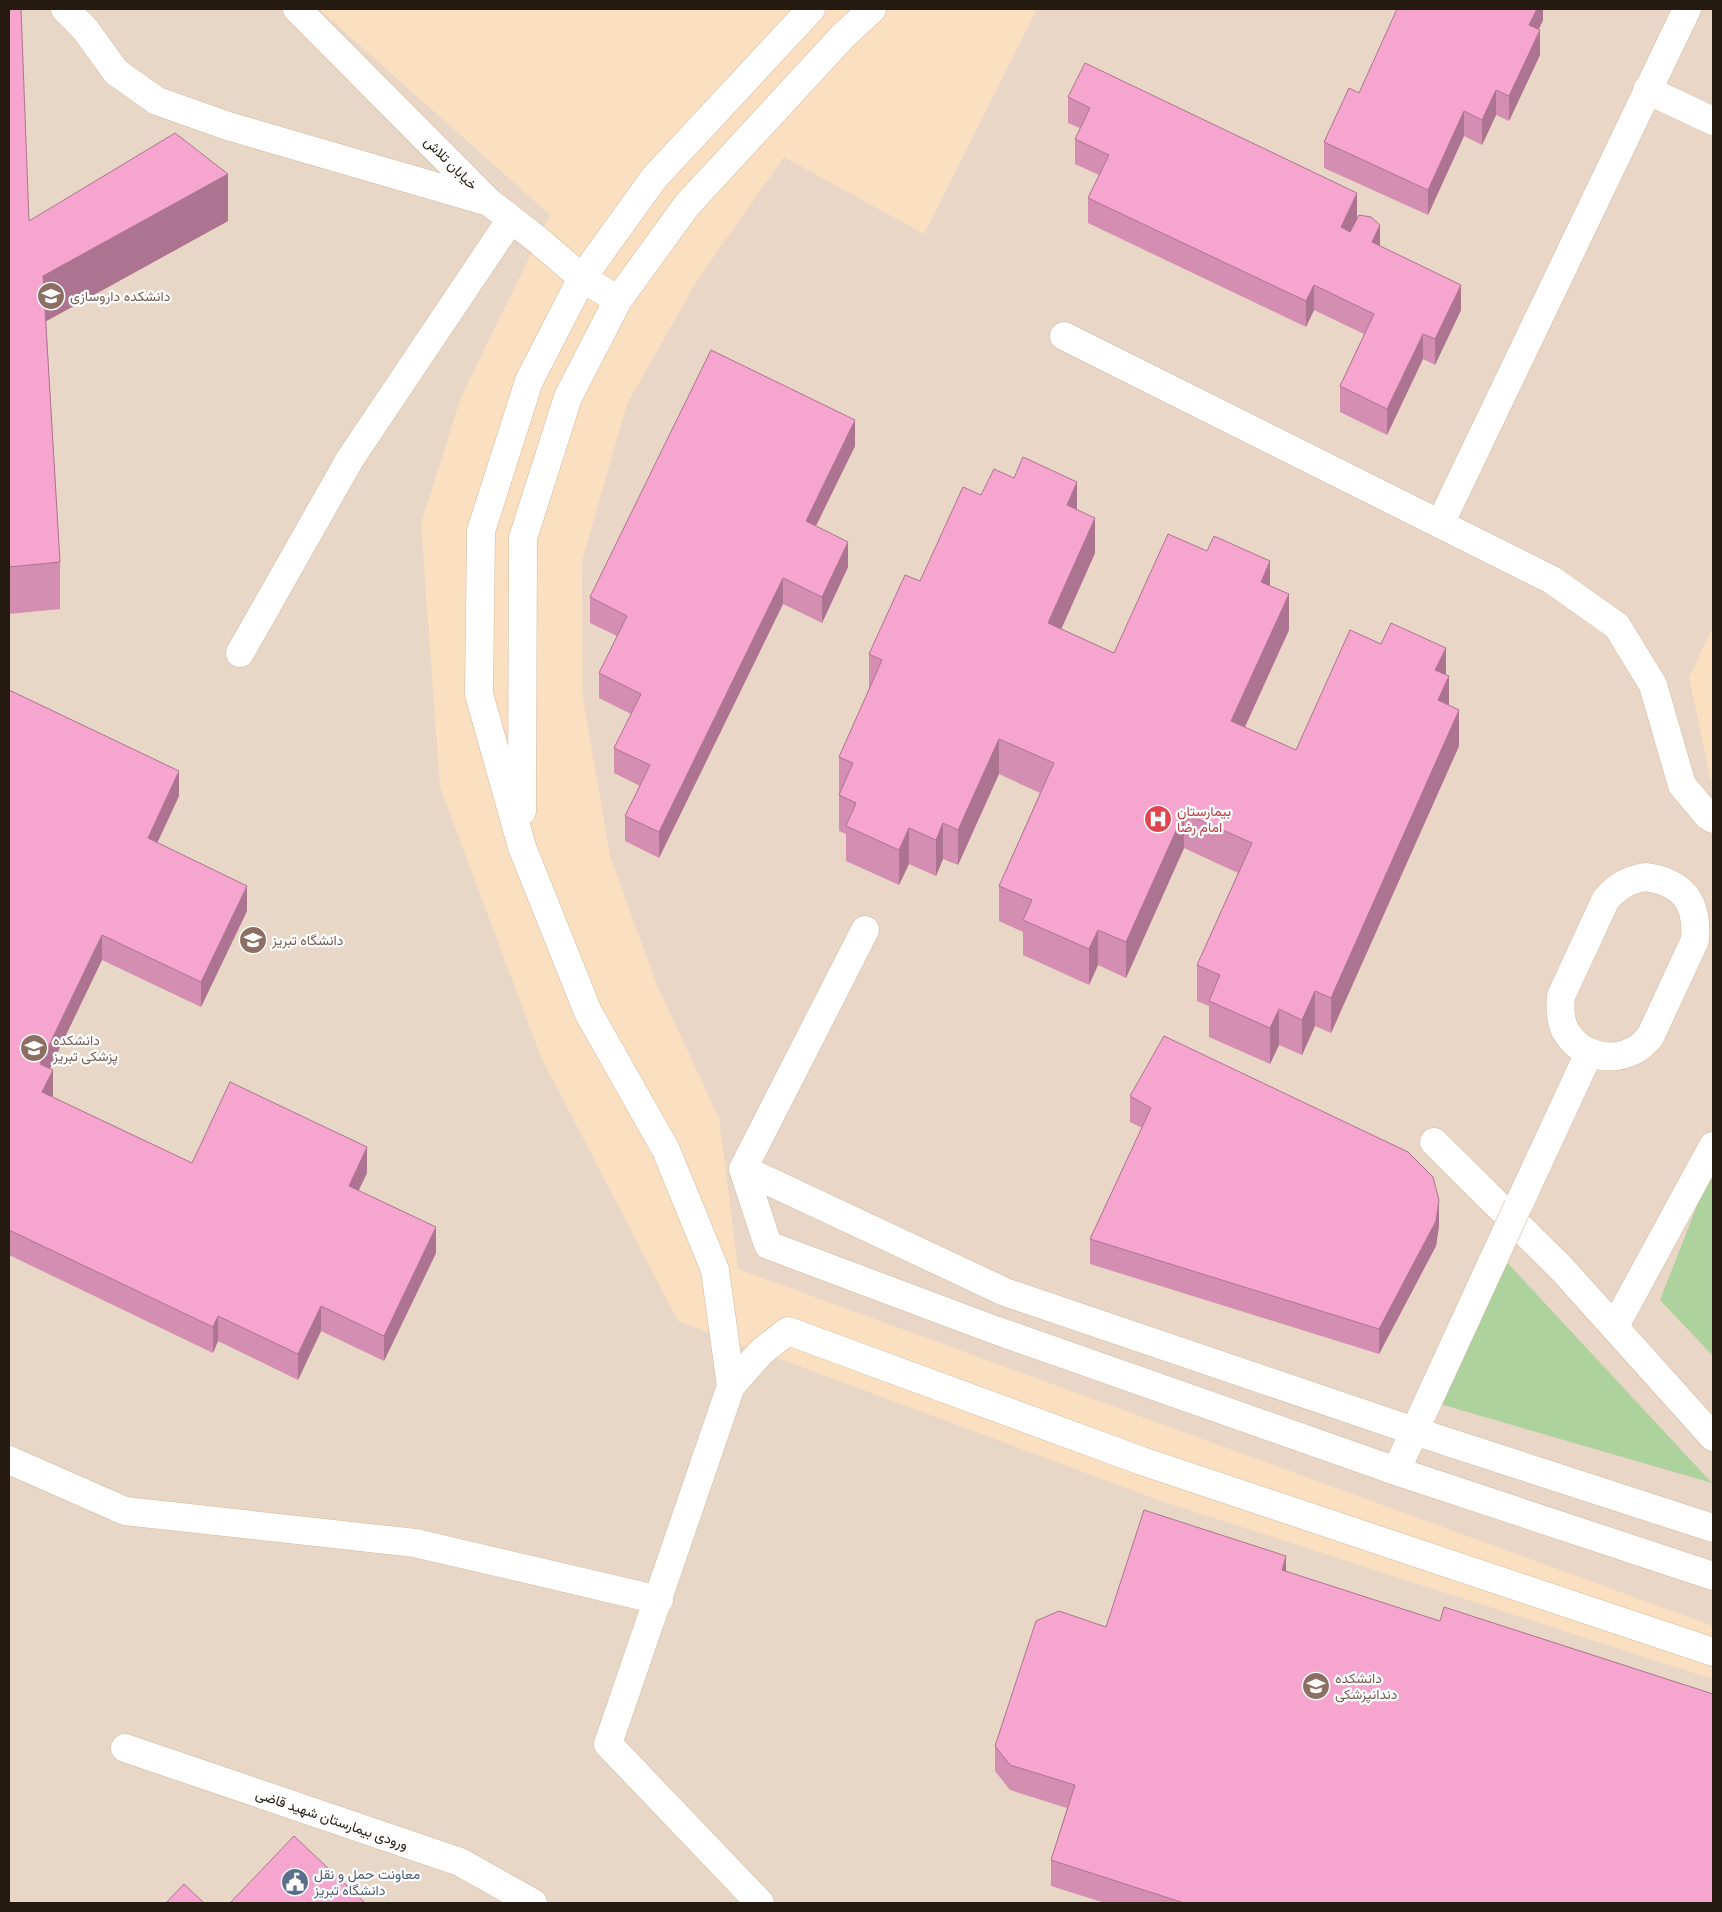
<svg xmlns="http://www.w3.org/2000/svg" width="1722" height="1912" font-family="'Roboto Serif',Vazirmatn,serif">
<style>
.education{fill:#e8d7c6}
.medical{fill:#ead6c7}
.green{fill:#add29d}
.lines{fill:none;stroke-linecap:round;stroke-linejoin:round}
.minor-casing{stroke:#d2b89b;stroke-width:29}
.minor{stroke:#fff;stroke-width:28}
.minor-bridge-casing{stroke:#d2b89b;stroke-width:29;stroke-linecap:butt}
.minor-bridge{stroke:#fff;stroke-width:28}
.wall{fill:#d38eb1}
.shaded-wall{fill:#ac7490}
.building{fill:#f5a5ce;stroke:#ac7490}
.labels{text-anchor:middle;stroke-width:4.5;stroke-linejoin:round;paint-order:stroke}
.street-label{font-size:14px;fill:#241a0f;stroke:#fff}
.education-label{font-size:14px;fill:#785e54;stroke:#fff;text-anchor:start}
.health-label{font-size:14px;fill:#be3a42;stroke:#fff;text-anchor:start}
.service-label{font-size:14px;fill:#4e5e75;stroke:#fff;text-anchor:start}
</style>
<rect width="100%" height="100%" fill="#fadfc1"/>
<path class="education" d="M9,9H319L550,215L461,397L421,524L440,787L541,1057L678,1321L1161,1501L1713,1679V1903H9Z"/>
<path class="medical" d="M1037,9H1713V627L1689,677L1711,781L1713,782V1626L738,1269L719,1118L656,983L610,856L583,699L582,561L627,404L698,279L784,157L924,234Z"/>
<path class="green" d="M1713,1165V1356L1660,1300Z
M1502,1257L1712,1483L1440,1404Z"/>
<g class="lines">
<g class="minor-casing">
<path id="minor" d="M65,9L85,29L116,72L157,101L228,126L489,202
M297,9L489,202L538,240L582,278L618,300
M1647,90L1713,121
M1064,336L1552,580L1617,626L1653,685L1682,785L1708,816L1713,819
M1440,524L1687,9
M240,653L350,459L511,219
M522,811L523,538L568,397L618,300L687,205L843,36L872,9
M1645,877C1683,882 1698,902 1695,940L1650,1037C1645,1042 1641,1047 1635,1050C1610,1063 1580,1056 1565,1030C1560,1020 1560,1007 1561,996L1606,899C1618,886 1628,880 1645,877Z
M865,930L743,1169L768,1245L992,1329L1396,1471L1713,1576
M1434,1142L1562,1269L1713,1437
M743,1169L1005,1292L1414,1431L1713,1528
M1518,1206L1589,1053
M1615,1326L1713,1146
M731,1386L761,1352L788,1331L1142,1461L1713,1652
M9,1460L125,1511L415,1543L659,1600
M1396,1471L1495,1256
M125,1748L460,1862L533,1903
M760,1903L608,1744L731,1386L715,1270L666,1150L588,1012L522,847L479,694L481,531L529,381L582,278L654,178L811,9"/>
</g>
<use href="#minor" class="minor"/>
<g class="minor-bridge-casing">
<path id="minor-bridge" d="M1495,1256L1518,1206"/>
</g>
<use href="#minor-bridge" class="minor-bridge"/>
</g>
<path class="wall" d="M9,9L29,221H228L46,321L60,562V609L9,614Z
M1543,9V20L1539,29L1540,55L1509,121L1496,115L1482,145L1464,136L1428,215L1324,168V142L1359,93Z
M1068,97L1357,218L1380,246L1461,310L1435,365L1423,359L1387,435L1340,412V386L1364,334L1314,310L1306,327L1088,223V198L1099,175L1075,164V139L1080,128L1068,123Z
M855,446L816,526L848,567L822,623L783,604L659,858L625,841V816L640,786L614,773V748L631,714L599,698V673L617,636L590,623V597Z
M981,495L1077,509L1095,553L1061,629L1114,653L1270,586L1289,630L1245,727L1296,750L1446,675L1449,705L1459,746L1331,1033L1315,1026L1302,1055L1279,1045L1270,1064L1209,1037V1006L1197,1001V965L1238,873L1184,848L1126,978L1098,965L1089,985L1023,955V932L999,921V886L1040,793L999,774L958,865L943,859L936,876L909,864L899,885L846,861V834L839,831V795L840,793H839V757L869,690V654Z
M9,690L179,796L157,843L247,911L201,1007L102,960L50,1068L53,1095L52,1097L192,1163L367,1173L358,1191L436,1253L384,1361L321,1331L298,1380L218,1341L213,1353L9,1255Z
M1130,1096L1439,1226L1436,1246L1379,1354L1090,1264V1239L1142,1128L1130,1122Z
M1286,1571L1713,1903H1105L1051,1886V1860L1067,1808L1010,1790L995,1771V1746L1106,1627Z"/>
<path class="shaded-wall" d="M1537,9H1543V20L1529,50V25Z
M1540,30V55L1509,121V96Z
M1496,90V115L1482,145V120Z
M1464,111V136L1428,215V190Z
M228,174V221L43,323V276Z
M1357,193V219L1341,252V227Z
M1380,225V250L1372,242Z
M1314,285V310L1306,327V301Z
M1461,285V310L1435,365V339Z
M1423,334V359L1387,435V409Z
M855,420V446L806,546V521Z
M1077,482V517L1067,505Z
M1095,518V553L1048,659V623Z
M848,542V567L822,623V597Z
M1270,561V597L1261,582Z
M783,578V604L659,858V832Z
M1289,594V630L1231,757V721Z
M1446,648V682L1449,676V712L1435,706V670Z
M1459,710V746L1331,1033V998Z
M999,739V774L958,865V830Z
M179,771V796L148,863V838Z
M1184,813V848L1126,978V942Z
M943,823V859L936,876V840Z
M909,828V864L899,885V850Z
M247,886V911L201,1007V982Z
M1098,930V965L1089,985V949Z
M102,935V960L40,1089V1064Z
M1315,991V1026L1302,1055V1020Z
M1279,1009V1045L1270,1064V1028Z
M53,1070V1095L42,1118V1092Z
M367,1147V1173L349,1211V1186Z
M1439,1200V1226L1436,1246L1379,1354V1329Z
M436,1227V1253L384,1361V1336Z
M321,1306V1331L298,1380V1354Z
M218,1316V1341L213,1353V1327Z
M1286,1556V1581L1282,1570Z"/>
<path class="building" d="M9,9H21L29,221L175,133L228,174L43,276L60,562L9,567Z
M1397,9H1537L1529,25L1540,30L1509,96L1496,90L1482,120L1464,111L1428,190L1324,142L1349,88L1359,93Z
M1085,63L1357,193L1341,227L1350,232L1359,215L1371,217L1380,225L1372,242L1461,285L1435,339L1423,334L1387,409L1340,386L1374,314L1314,285L1306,301L1088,198L1109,155L1075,139L1090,108L1068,97Z
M711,350L855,420L806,521L848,542L822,597L783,578L659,832L625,816L650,765L614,748L641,694L599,673L627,616L590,597Z
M1023,457L1077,482L1067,505L1095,518L1048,623L1114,653L1168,534L1207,551L1214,536L1270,561L1261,582L1289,594L1231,721L1296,750L1350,630L1381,644L1391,623L1446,648L1435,670L1449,676L1438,700L1459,710L1331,998L1315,991L1302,1020L1279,1009L1270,1028L1209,1001L1220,975L1197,965L1252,843L1184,813L1126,942L1098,930L1089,949L1023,920L1032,900L999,886L1054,763L999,739L958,830L943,823L936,840L909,828L899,850L846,826L856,803L839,795L853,763L839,757L882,660L869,654L905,575L920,581L963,487L981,495L994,469L1014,478Z
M9,690L179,771L148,838L247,886L201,982L102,935L40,1064L53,1070L42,1092L192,1163L230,1082L367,1147L349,1186L436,1227L384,1336L321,1306L298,1354L218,1316L213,1327L9,1230Z
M1164,1036L1408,1152L1433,1177L1439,1200L1436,1221L1379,1329L1090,1239L1151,1108L1130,1096Z
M1144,1510L1286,1556L1282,1570L1440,1621L1444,1607L1713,1694V1903H1184L1051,1860L1075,1785L1010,1765L995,1746L1036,1621L1059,1611L1106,1627Z
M294,1836L365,1903H230Z
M184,1884L204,1903H166Z"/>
<defs>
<g id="university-disc" transform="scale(1.4375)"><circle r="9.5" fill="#8d6e63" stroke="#fff"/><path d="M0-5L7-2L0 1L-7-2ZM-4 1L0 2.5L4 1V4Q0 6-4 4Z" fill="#fff"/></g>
<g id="hospital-disc" transform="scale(1.4375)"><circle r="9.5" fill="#e0444e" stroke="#fff"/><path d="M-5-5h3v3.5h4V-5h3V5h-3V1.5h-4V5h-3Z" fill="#fff"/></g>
<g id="civic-disc" transform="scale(1.4375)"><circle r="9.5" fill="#5c6f8a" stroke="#fff"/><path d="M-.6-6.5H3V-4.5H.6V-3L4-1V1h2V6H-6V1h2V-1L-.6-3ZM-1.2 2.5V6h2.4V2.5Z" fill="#fff"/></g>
</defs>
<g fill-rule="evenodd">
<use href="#university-disc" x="51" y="296"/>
<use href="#hospital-disc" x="1158" y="819"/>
<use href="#university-disc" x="253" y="940"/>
<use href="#university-disc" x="34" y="1048"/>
<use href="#university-disc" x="1316" y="1686"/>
<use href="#civic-disc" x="295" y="1882"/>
</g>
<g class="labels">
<g class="street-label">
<text transform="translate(451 163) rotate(45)" y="5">خیابان تلاش</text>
<text transform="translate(332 1819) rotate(19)" y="5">ورودی بیمارستان شهید قاضی</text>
</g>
<g class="education-label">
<text x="70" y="301">دانشکده داروسازی</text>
<text x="272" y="945">دانشگاه تبریز</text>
<text x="53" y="1045">دانشکده<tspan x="53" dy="16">پزشکی تبریز</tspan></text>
<text x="1335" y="1683">دانشکده<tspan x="1335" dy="16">دندانپزشکی</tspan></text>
</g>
<g class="health-label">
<text x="1177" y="816">بیمارستان<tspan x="1177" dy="16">امام رضا</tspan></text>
</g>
<g class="service-label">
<text x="314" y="1879">معاونت حمل و نقل<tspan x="314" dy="16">دانشگاه تبریز</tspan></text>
</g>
</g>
<rect width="1722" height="1912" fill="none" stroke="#241a0f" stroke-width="20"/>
</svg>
